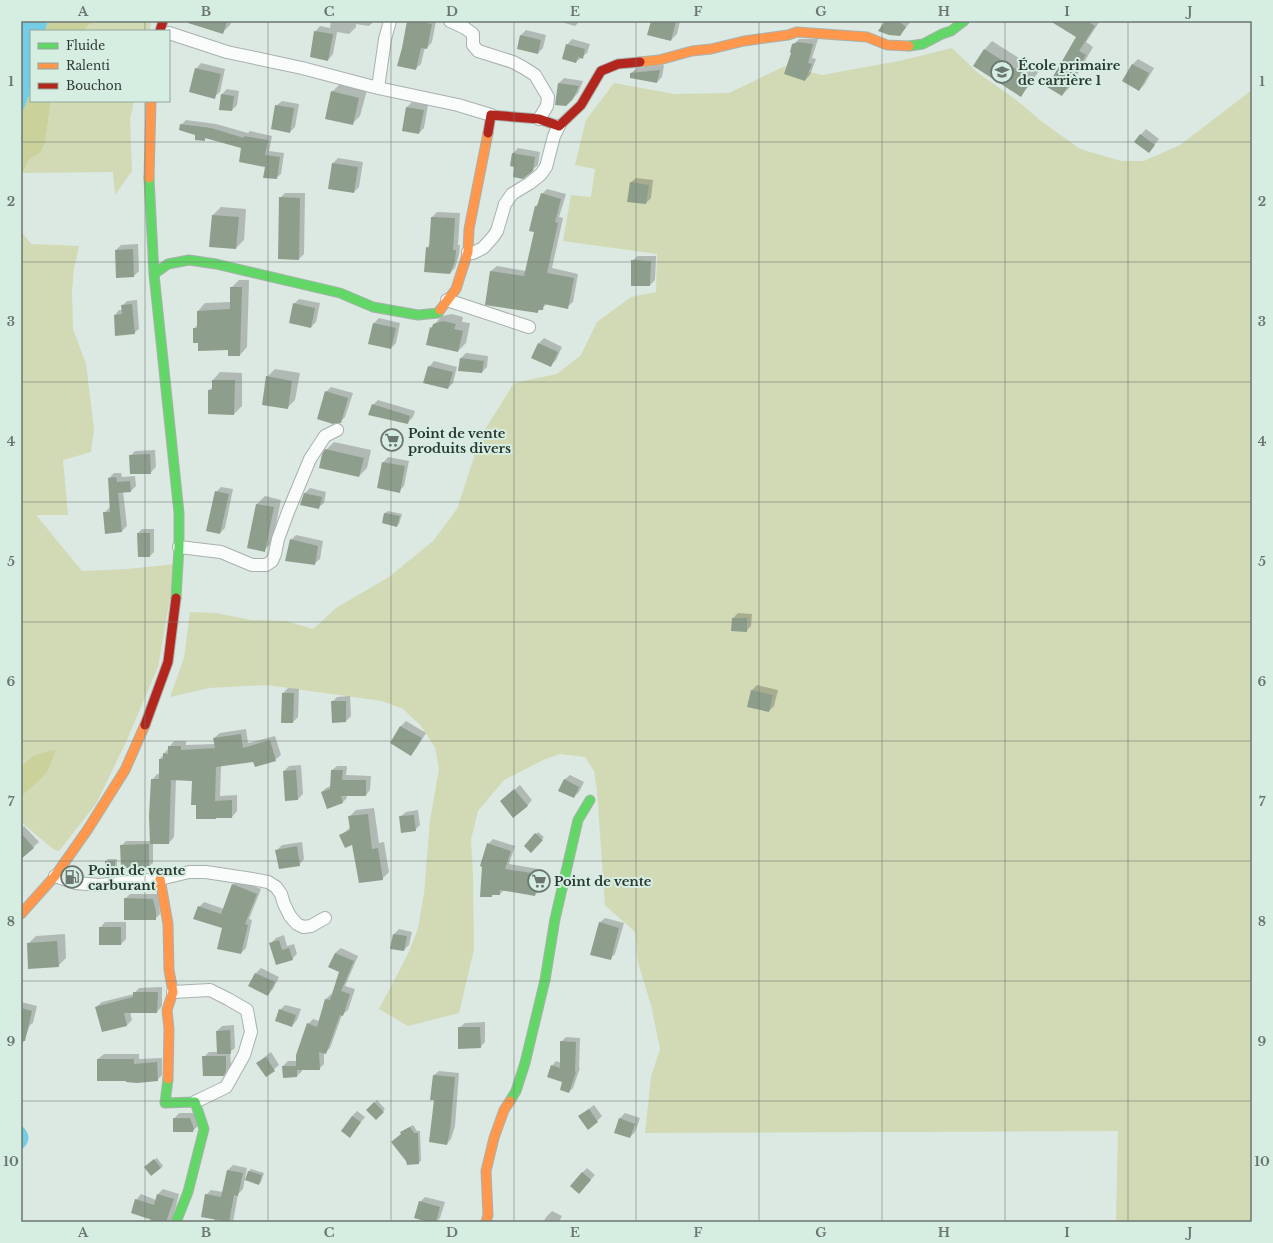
<svg xmlns="http://www.w3.org/2000/svg" width="1273" height="1243" font-family="'Libre Baskerville',serif">
<style>
.green{fill:#d2d9b5}
.forest{fill:#cbd19b}
.water{fill:#74cde4}
.shadow{fill:#0003}
.building{fill:#8e9e8d}
.lines{fill:none;stroke-linecap:round;stroke-linejoin:round}
.street-casing{stroke:#a8b1ad;stroke-width:14}
.fast-casing{stroke:#a8b1ad;stroke-width:11}
.slow-casing{stroke:#a8b1ad;stroke-width:11}
.jam-casing{stroke:#a8b1ad;stroke-width:11}
.street{stroke:#fafcfb;stroke-width:12}
.fast{stroke:#63d668;stroke-width:9}
.slow{stroke:#ff974d;stroke-width:9}
.jam{stroke:#b3261e;stroke-width:9}
.grid{fill:none;stroke:#6b7670;stroke-width:1;stroke-opacity:0.55}
.labels{text-anchor:middle;stroke-width:4;stroke-linejoin:round;paint-order:stroke}
.poi-label{font-size:13px;font-weight:bold;fill:#2e3833;stroke:#d6eee2;text-anchor:start}
.neatline{fill:none;stroke:#6b7670;stroke-width:1.5}
.grid-label{font-size:13px;text-anchor:middle;font-weight:bold;fill:#6b7670}
</style>
<rect width="100%" height="100%" fill="#dce8e2"/>
<path class="green" d="M92,21H151L150,31H83Z
M952,48L978,73L1015,99L1041,121L1080,149L1121,161H1144L1180,145L1252,90V1222H1116L1118,1131L645,1133L651,1077L660,1049L651,1005L638,963L635,932L605,905L597,791L594,771L585,757L560,754L543,760L504,780L478,811L471,840L473,874L474,949L459,1013L408,1026L379,1009L408,954L418,928L424,894L430,820L439,769L435,747L420,725L403,709L382,701L267,685L209,688L170,697L184,658L190,612L216,613L251,620L286,621L313,629L336,608L389,577L433,541L457,509L481,436L514,383L557,374L581,355L597,322L631,297L656,292L657,254L563,241L571,195L591,197L595,169L575,165L586,120L614,83L674,94L729,93L785,66L822,75L899,61Z
M51,101H134L130,119L132,171L115,195L113,172L21,173L29,160L40,153L45,143Z
M21,231L31,244L79,246L74,268L72,292L73,329L86,364L94,429L91,452L63,460L68,515H36L82,571L127,569L176,564L158,667L126,742L96,804L59,851L53,849L21,822V797L46,774L28,760L21,769Z"/>
<path class="forest" d="M48,21H92L83,31H45Z
M31,91V101H51L45,143L40,153L29,160L21,175V116Z
M56,750L46,774L21,797C21,790 19,774 22,768C28,755 44,752 56,750Z"/>
<path class="water" d="M21,21H48L45,31H31V91L21,116Z
M21,1125C31,1134 31,1142 21,1150Z"/>
<path class="shadow" d="M194,21H232L230,25L222,33Z
M331,21H374L369,26L356,24V27L349,34L337,32L333,54L328,60L315,32L320,26L330,28Z
M408,21H436L432,42L427,48L425,47L421,64L415,69Z
M558,21H580L575,26Z
M652,21H680L677,34L671,40Z
M886,21H911L900,35Z
M1052,21H1100L1086,42L1093,47L1070,87L1062,95L1077,37Z
M526,30L546,35L543,48L538,53L521,35Z
M572,39L590,44L587,53L576,62L567,45Z
M799,39H818L812,58L816,59L810,75L805,80L793,52V45Z
M992,41L1039,71L1028,87L1020,95L974,65L985,49Z
M1138,59L1154,68L1144,85L1139,90L1123,81L1133,64Z
M201,63L225,69L220,92L214,97L196,69Z
M664,65L662,77L657,82L631,73L637,68Z
M564,78L583,81L578,93L571,100L559,83Z
M340,84L367,90L360,116L352,124L332,92Z
M227,89L239,91L237,105L232,110L222,94Z
M282,101L299,104L295,127L290,132L276,106Z
M412,102L428,105L424,128L419,133L407,107Z
M186,120L216,124L248,133L250,131L272,136L269,151L284,153L281,174L276,178L266,167L243,148L207,137L204,140L181,125Z
M1146,129L1159,139L1149,152L1135,141Z
M518,148L540,152L538,165L532,170L516,167L513,153Z
M338,158L363,162L359,187L354,192L333,163Z
M636,178L653,180L651,198L646,203L628,201L630,183Z
M547,189L566,194L559,217L563,218L552,268L578,274L573,302L567,307L547,304L537,312L486,304L491,271L497,266L526,271L535,231L536,206L539,203L542,194Z
M285,193H305L304,254L299,259L280,198Z
M221,207L246,209L244,240L236,248L213,215Z
M437,212L460,213L458,245H460L459,255L455,268L450,273L427,248L430,244L432,217Z
M138,244L139,271L134,276L117,277L116,250L121,245Z
M638,256H656L655,280L650,285L632,261Z
M239,280H249L247,347L240,355L230,349L199,342L194,329L198,324V311L205,303L231,302V288Z
M299,299L320,303L316,322L311,327L294,304Z
M137,300L139,329L134,333L115,315L119,310H123L122,306L127,301Z
M452,314L463,317L462,322L470,323L466,343L458,351L431,328L442,316Z
M379,318L400,323L396,343L391,348L374,323Z
M544,338L562,347L556,360L551,365L539,343Z
M466,353L488,356L487,367L482,372L461,358Z
M434,361L457,367L453,383L448,388L429,367Z
M275,369L300,373L295,400L287,408L267,377Z
M220,372L242,373V406L234,414L209,390L213,387V380Z
M331,387L353,393L345,417L340,422L326,392Z
M378,400L415,411L413,417L408,422L373,405Z
M334,442L371,450L367,468L359,476L326,450Z
M155,450L156,467L150,473L130,456L135,451Z
M388,457L409,461L404,486L399,491L383,463Z
M114,473H121L122,477L135,476L136,486L131,491H123L127,526L122,531L104,513L110,507L109,478Z
M221,487L233,489L225,528L220,533L216,492Z
M310,488L326,492L324,503L318,508L305,493Z
M265,496L281,500L272,543L264,550L248,547L257,504Z
M388,511L402,514L399,524L397,526L383,523L385,513Z
M142,529H154V552L150,556L138,533Z
M296,535L323,541L320,559L314,564L286,560L291,540Z
M738,613L752,614L751,626L746,631L732,630L733,618Z
M757,685L778,690L774,706L769,711L752,690Z
M288,688L299,689L298,717L293,722L283,693Z
M350,696L351,716L346,721L332,702L337,697Z
M406,721L426,733L416,749L411,754L391,743L401,726Z
M246,729L248,743L275,736L281,755L275,760L254,761L221,765L220,796L237,795V811L232,817H218L216,818L197,804L193,780L176,779L174,837L169,843H153V863L148,867L121,846L126,841H151L152,780L157,774H160V759L174,741H186V745L215,744L214,738L220,733Z
M301,765L303,794L298,799L286,800L284,771L289,766Z
M337,766H347L346,775L371,776L370,790L366,795H346L347,798L343,802L322,792L326,788L331,786L332,770Z
M570,775L584,782L579,792L574,797L564,780Z
M520,785L532,800L527,806L501,801Z
M374,808L379,843L384,842L389,872L382,879L353,844L341,835L351,827L349,817L356,810Z
M418,810L420,825L415,830L400,817L406,812Z
M24,826L39,842L21,858V828Z
M538,832L544,837L531,851L525,846Z
M493,839L515,846L509,864L544,870L540,890L535,895L504,890L500,894H494L491,896L488,844Z
M302,842L304,859L299,865L277,850L282,845Z
M108,859H117V868L115,871L106,870V861Z
M238,880L261,889L249,919L252,920L246,948L241,953L223,928L199,907L204,902L224,909L233,885Z
M130,894H158L160,914L155,919L125,899Z
M605,918L624,923L615,954L610,959L599,923Z
M105,922H126V939L121,944L100,928Z
M399,929L412,932L409,945L404,950L394,934Z
M65,934L66,958L58,966L28,944L36,936Z
M284,935L287,946L294,944L297,954L292,959L271,943L276,938Z
M341,948L358,956L345,986L355,989L348,1010L342,1015L330,1048L325,1053L324,1052V1064L319,1069H302V1071L297,1076L283,1066L288,1061H297L308,1024L313,1019L319,1021L326,999L331,994L333,995L340,971L335,953Z
M261,968L279,977L273,989L268,994L256,973Z
M162,987V1006L157,1012H130L132,1020L127,1025L103,1031L96,1007L102,1002L134,994L139,988Z
M21,1002L37,1006L33,1023L30,1025L21,1048Z
M285,1005L301,1009L297,1020L292,1026L280,1010Z
M485,1022V1042L480,1047L459,1028L465,1023Z
M234,1025L235,1048L230,1052L231,1066L223,1075L204,1057L209,1052H218L217,1031L222,1026Z
M566,1037L580,1038L579,1068H580L573,1088L569,1092L564,1082L552,1066L556,1061L561,1063V1042Z
M271,1052L279,1065L266,1076L257,1063Z
M104,1054H139V1059L162,1058V1075L157,1080L98,1059Z
M439,1071L459,1073L455,1126L451,1139L447,1144L434,1075Z
M377,1100L385,1109L376,1118L367,1110Z
M594,1105L602,1116L597,1121L579,1116Z
M357,1111L365,1117L350,1136L352,1116Z
M179,1113H195L198,1126L192,1131L174,1119Z
M625,1113L640,1118L635,1132L630,1137L620,1118Z
M413,1125L417,1131H420L421,1161L418,1163L407,1161L402,1134L404,1130Z
M157,1158L163,1166L161,1168L148,1165Z
M233,1165L247,1168L243,1189L238,1194L233,1222H214V1218L206,1195L211,1190L223,1192L228,1170Z
M587,1168L595,1175L584,1187L582,1173Z
M251,1169L264,1173L261,1182L259,1184L246,1180L249,1171Z
M163,1189L179,1194L172,1222H149L151,1219L136,1200L141,1194L156,1200L158,1194Z
M425,1197L445,1202L440,1218L436,1222H431L420,1202Z
M552,1211L562,1216L559,1222H543L547,1216Z"/>
<path class="building" d="M189,21H227L223,34L188,23Z
M407,21H427V23L432,24L427,49L421,48L416,70L397,66L402,48Z
M651,21H676L671,41L647,35Z
M885,21H898L906,27L900,36L889,35L878,31Z
M1050,21H1087L1095,26L1079,51L1086,55L1062,96L1047,87L1076,37Z
M314,31L333,34L328,61L310,57Z
M520,35L541,40L538,54L517,49Z
M798,42L813,44L808,63L812,64L805,81L784,74L791,53L790,52L792,44Z
M566,44L585,49L583,59L578,57L576,63L562,59Z
M984,49L1032,79L1021,97L973,66Z
M1132,64L1149,73L1139,91L1122,81Z
M195,68L221,74L215,99L189,92Z
M660,70L657,83L630,78V73Z
M558,83L579,86L573,99L566,106L555,105Z
M331,91L359,98L353,125L325,119Z
M221,94L234,96L232,111L219,110Z
M275,105L294,108L290,133L271,129Z
M406,107L424,110L419,134L402,131Z
M180,124L211,128L244,138V136L268,140L265,155L280,157L277,179L263,178L265,167L239,162L241,148L205,138V141L195,140V135L179,130Z
M1140,134L1155,145L1149,153L1134,142Z
M512,153L535,157L533,171L523,179L513,177L514,167L510,166Z
M332,163L358,167L354,193L328,189Z
M630,182L649,185L646,204L627,202Z
M541,193L561,199L555,222L558,223L547,273L574,278L568,309L544,304L543,310H538V313L485,305L490,271L524,276L534,232L529,231L535,206H537Z
M279,197L300,198L299,260L278,259Z
M212,215L239,217L236,249L209,247Z
M431,217L455,218L453,250H456L455,261L450,274L424,272L426,247L429,248Z
M133,249L134,277L116,278L115,250Z
M631,260L651,261L650,286H631Z
M230,287H242L240,356H228V350L198,351V343H193V328H197V311L230,309Z
M293,303L315,308L311,328L289,323Z
M132,304L135,334L115,336L114,315L122,314L121,305Z
M443,321L456,324L454,329L463,331L458,352L426,345L430,327L432,328L433,324Z
M373,323L396,328L391,349L368,344Z
M538,343L558,352L551,367L531,358Z
M460,358L484,361L482,373L458,371Z
M428,366L453,372L448,389L423,383Z
M266,376L292,381L288,409L262,405Z
M212,380H235L234,415L208,414V390H212Z
M325,391L348,398L341,423H337L333,424L317,419Z
M372,404L410,416L408,424L368,415Z
M325,449L364,458L359,477L319,468L322,454Z
M150,454L151,474H130L129,455Z
M382,462L405,466L400,493L377,488Z
M116,477L117,482L130,481L131,492L118,493L122,532L105,534L103,512H110L108,478Z
M215,491L229,494L220,534L206,531Z
M304,493L322,497L319,509L300,505Z
M256,504L274,507L265,552L247,548Z
M384,513L400,516L397,527L382,523Z
M137,533H150V557H138Z
M290,539L318,546L315,565L285,561Z
M732,618H747V632L731,631Z
M751,690L773,695L769,712L747,707Z
M282,693H294L293,723H281Z
M331,701H346V722L332,723Z
M400,726L422,738L411,756L390,743Z
M241,734L243,748L270,740L276,761L255,767L253,762L216,767L215,801L232,800V818H216V819H196V805H191L192,781L171,780L169,844H150L149,816L151,779H159V759H163V753L168,754V746H181V750L215,748L213,738Z
M296,770L298,800L285,801L283,771Z
M331,770H343L342,780H366V796H341L343,803L327,809L321,792L330,789Z
M564,779L579,787L574,798L558,791Z
M514,789L528,806L513,818L500,801Z
M368,814L372,849L378,848L383,880L359,883L352,845L345,848L339,835L350,830L348,816Z
M414,815L416,831L401,833L399,816Z
M21,833L34,848L21,859Z
M535,833L543,840L531,853L524,846Z
M487,843L511,851L505,869L539,874L535,896L500,890V895H492V897H480L482,867L480,866Z
M149,844V868H121L120,845Z
M297,846L300,866L279,869L275,850Z
M105,861H115V872L105,871Z
M232,884L257,894L245,924L248,925L241,954L217,949L222,928L193,919L198,906L221,914Z
M124,898L153,899L156,912V920H124Z
M599,922L619,928L611,960L590,955Z
M99,927H121V945H99Z
M393,934L407,936L404,951L390,949Z
M279,940L282,950L289,948L293,960L276,965L269,943Z
M57,941L59,967L28,969L27,943Z
M335,953L354,961L341,991L350,994L343,1016L340,1015L326,1054L319,1052L320,1070H297V1077L283,1078L282,1066H296V1055L307,1023L317,1027L325,999L330,1000L339,972L328,967Z
M255,973L275,982L268,996L248,986Z
M133,992H158L157,1013H124L127,1026L102,1032L95,1007L133,997Z
M21,1008L32,1011L25,1041H21Z
M279,1009L296,1015L292,1027L275,1021Z
M458,1027H480L481,1048L458,1049Z
M230,1030L231,1054H217L216,1031Z
M560,1041L576,1042L575,1072H576L569,1093L560,1090L562,1082L547,1077L551,1065L560,1068Z
M202,1056H226V1072L224,1076H203Z
M266,1057L275,1071L266,1077L256,1063Z
M97,1059H134V1064L157,1062L158,1081L137,1083L126,1082V1081H97Z
M433,1075L455,1077L450,1131L447,1145L429,1142L434,1100H430Z
M374,1102L384,1112L376,1120L366,1110Z
M589,1109L598,1122L588,1130L578,1116Z
M352,1116L361,1122L350,1138L341,1131Z
M173,1118H190L194,1129L193,1132H173Z
M619,1118L635,1124L630,1138L614,1133Z
M410,1127L414,1133H418L419,1164L407,1165L406,1161L391,1142L401,1134L400,1132Z
M154,1159L161,1168L151,1176L144,1167Z
M227,1170L243,1173L238,1196L234,1195L229,1222L201,1217L205,1194L221,1197Z
M248,1171L262,1175L259,1185L245,1180Z
M582,1172L591,1180L579,1194L570,1186Z
M157,1194L174,1199L166,1222H158L131,1213L135,1199L154,1205Z
M419,1201L440,1207L436,1222H428L414,1218Z"/>
<g class="lines">
<g class="street-casing">
<path id="street" d="M450,21L465,28L473,34V45L478,51L513,62L524,68L535,75L548,97L547,106L539,119
M169,33L227,52L302,68L378,88L458,105L491,115
M378,88L385,39L390,21
M468,252L473,253L483,248L493,237L497,231L505,204L512,194L530,183L541,174L546,167L554,136L559,126
M447,300L529,327
M179,547L221,552L252,565H266L272,561L275,554L278,539L288,512L310,459L325,436L337,430
M55,876L76,883L99,885L160,879L189,872H206L252,879L268,882L276,887L281,894L284,904L290,916L297,924L303,927L311,926L325,918
M173,992L210,990L228,999L247,1010L251,1032L244,1055L226,1087L195,1102"/>
</g>
<g class="fast-casing">
<path id="fast" d="M909,46L923,44L942,34L951,31L964,21
M149,178L154,274L179,513V547L176,598
M154,274L168,264L189,260L216,264L340,293L373,307L418,315L438,313L440,310
M168,1079L165,1103L195,1102L204,1129L188,1192L176,1222
M510,1101L516,1091L525,1063L545,980L555,919L578,820L590,800"/>
</g>
<g class="slow-casing">
<path id="slow" d="M640,62L659,60L692,51L711,49L744,41L788,35L797,32L867,37L887,45L909,46
M149,178L151,101
M440,310L456,289L468,252L469,229L488,133
M160,879L168,924L169,970L173,992L167,1010L169,1029L168,1079
M21,914L55,876L88,829L125,770L145,725
M486,1222L488,1215L486,1171L494,1138L504,1110L510,1101"/>
</g>
<g class="jam-casing">
<path id="jam" d="M160,31L163,21
M488,133L491,115L539,119L559,126L581,105L601,71L618,64L640,62
M145,725L168,662L176,598"/>
</g>
<use href="#street" class="street"/>
<use href="#fast" class="fast"/>
<use href="#slow" class="slow"/>
<use href="#jam" class="jam"/>
</g>
<path class="grid" d="M145,21V31M268,21V1222M391,21V1222M514,21V1222M636,21V1222M759,21V1222M882,21V1222M1005,21V1222M1128,21V1222M145,101V1222M21,142H1252M21,262H1252M21,382H1252M21,502H1252M21,622H1252M21,741H1252M21,861H1252M21,981H1252M21,1101H1252"/>
<defs>
<g id="school-ring" transform="scale(1.15)"><circle r="9.5" fill="#d6eee2" stroke="#6b7670" stroke-width="1.5"/><path d="M0-5L7-2L0 1L-7-2ZM-4 1L0 2.5L4 1V4Q0 6-4 4Z" fill="#6b7670"/></g>
<g id="supermarket-ring" transform="scale(1.15)"><circle r="9.5" fill="#d6eee2" stroke="#6b7670" stroke-width="1.5"/><path d="M-6-5.5h2.5l.6 2H6L4.5 2H-2.5L-4.4-4H-6ZM-1.5 3.2a1.3 1.3 0 1 0 .1 0ZM3 3.2a1.3 1.3 0 1 0 .1 0Z" fill="#6b7670"/></g>
<g id="fuel-ring" transform="scale(1.15)"><circle r="9.5" fill="#d6eee2" stroke="#6b7670" stroke-width="1.5"/><path d="M-5.5-6h7V0h2V4h1.3V-2.5L3-4.5l.8-.8L6-3V5H2.5V1h-1V6h-7ZM-4.2-4.7v3.2H.2V-4.7Z" fill="#6b7670"/></g>
</defs>
<g fill-rule="evenodd">
<use href="#school-ring" x="1002" y="72"/>
<use href="#supermarket-ring" x="392" y="440"/>
<use href="#fuel-ring" x="72" y="877"/>
<use href="#supermarket-ring" x="539" y="881"/>
</g>
<g class="labels">
<g class="poi-label">
<text x="1018" y="70">École primaire<tspan x="1018" dy="15">de carrière 1</tspan></text>
<text x="408" y="438">Point de vente<tspan x="408" dy="15">produits divers</tspan></text>
<text x="88" y="875">Point de vente<tspan x="88" dy="15">carburant</tspan></text>
<text x="554" y="886">Point de vente</text>
</g>
</g>
<rect width="1273" height="1243" fill="none" stroke="#d6eee2" stroke-width="44"/>
<rect x="30" y="30" width="140" height="72" fill="#d6eee2" stroke="#93a59c"/>
<rect x="38" y="43" width="20" height="6" fill="#63d668" stroke="#93a59c"/>
<text x="66" y="50" font-size="12" fill="#2e3833">Fluide</text>
<rect x="38" y="63" width="20" height="6" fill="#ff974d" stroke="#93a59c"/>
<text x="66" y="70" font-size="12" fill="#2e3833">Ralenti</text>
<rect x="38" y="83" width="20" height="6" fill="#b3261e" stroke="#93a59c"/>
<text x="66" y="90" font-size="12" fill="#2e3833">Bouchon</text>
<rect x="22" y="22" width="1229" height="1199" class="neatline"/>
<g class="grid-label">
<text x="83" y="16">A</text>
<text x="206" y="16">B</text>
<text x="329" y="16">C</text>
<text x="452" y="16">D</text>
<text x="575" y="16">E</text>
<text x="698" y="16">F</text>
<text x="821" y="16">G</text>
<text x="944" y="16">H</text>
<text x="1067" y="16">I</text>
<text x="1190" y="16">J</text>
<text x="11" y="86">1</text>
<text x="1262" y="86">1</text>
<text x="11" y="206">2</text>
<text x="1262" y="206">2</text>
<text x="11" y="326">3</text>
<text x="1262" y="326">3</text>
<text x="11" y="446">4</text>
<text x="1262" y="446">4</text>
<text x="11" y="566">5</text>
<text x="1262" y="566">5</text>
<text x="11" y="686">6</text>
<text x="1262" y="686">6</text>
<text x="11" y="806">7</text>
<text x="1262" y="806">7</text>
<text x="11" y="926">8</text>
<text x="1262" y="926">8</text>
<text x="11" y="1046">9</text>
<text x="1262" y="1046">9</text>
<text x="11" y="1166">10</text>
<text x="1262" y="1166">10</text>
<text x="83" y="1237">A</text>
<text x="206" y="1237">B</text>
<text x="329" y="1237">C</text>
<text x="452" y="1237">D</text>
<text x="575" y="1237">E</text>
<text x="698" y="1237">F</text>
<text x="821" y="1237">G</text>
<text x="944" y="1237">H</text>
<text x="1067" y="1237">I</text>
<text x="1190" y="1237">J</text>
</g>
</svg>
